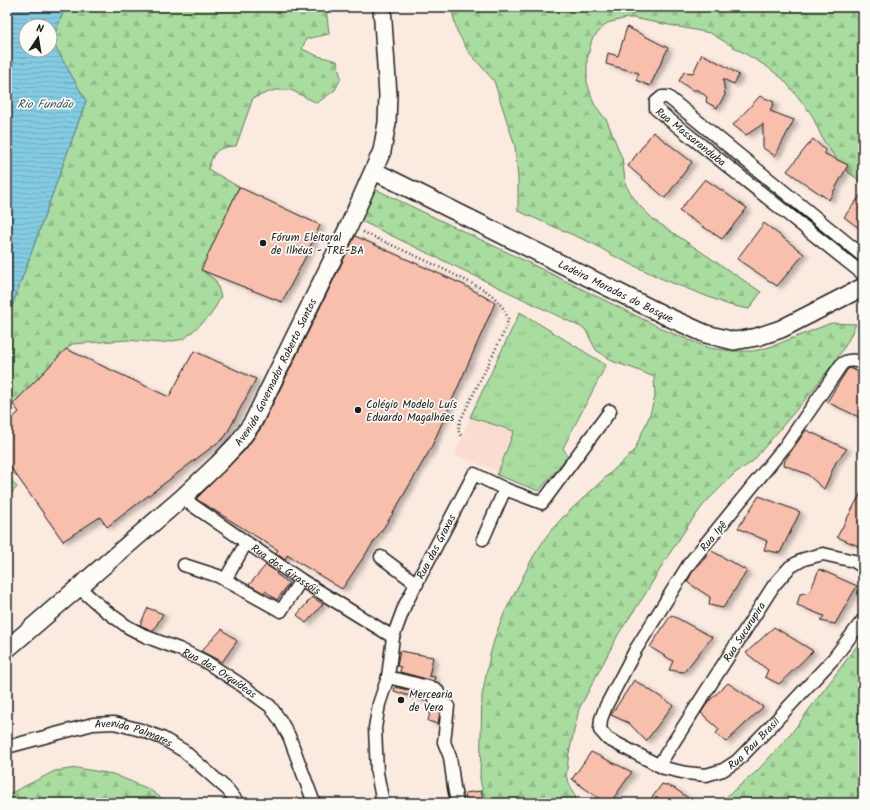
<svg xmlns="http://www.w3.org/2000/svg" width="870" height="810" font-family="Kalam,sans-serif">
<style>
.built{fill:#faddd0}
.grass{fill:url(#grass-tufts);stroke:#627c5e}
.forest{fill:url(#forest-firs);stroke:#627c5e}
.water{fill:url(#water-rules);stroke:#5a8593;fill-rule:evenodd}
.building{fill:#f7bfac;stroke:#1c1c1c;filter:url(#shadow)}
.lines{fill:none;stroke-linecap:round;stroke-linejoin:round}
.street-casing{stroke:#1c1c1c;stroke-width:15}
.secondary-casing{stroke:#1c1c1c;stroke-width:20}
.path{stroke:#1c1c1c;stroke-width:2.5;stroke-dasharray:1 3;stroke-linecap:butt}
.street{stroke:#fdfcf7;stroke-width:12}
.secondary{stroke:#fdfcf7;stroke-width:17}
.poi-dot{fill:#1c1c1c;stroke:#fdfcf7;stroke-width:1.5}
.labels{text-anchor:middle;stroke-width:3.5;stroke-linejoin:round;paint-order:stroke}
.street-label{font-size:11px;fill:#1c1c1c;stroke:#fdfcf7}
.poi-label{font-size:11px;fill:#1c1c1c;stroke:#fdfcf7;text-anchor:start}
.water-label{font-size:12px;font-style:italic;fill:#405962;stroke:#fdfcf7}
</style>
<defs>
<pattern id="grass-tufts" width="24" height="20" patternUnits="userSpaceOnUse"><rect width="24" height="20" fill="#a9dd9f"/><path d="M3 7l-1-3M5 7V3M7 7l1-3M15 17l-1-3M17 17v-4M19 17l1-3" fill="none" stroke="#91bd88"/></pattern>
<pattern id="forest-firs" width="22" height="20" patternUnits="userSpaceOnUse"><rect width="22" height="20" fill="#a9dd9f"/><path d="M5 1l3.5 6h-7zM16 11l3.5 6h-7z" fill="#91bd88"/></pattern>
<pattern id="water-rules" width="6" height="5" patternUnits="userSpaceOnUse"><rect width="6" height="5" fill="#83cbe3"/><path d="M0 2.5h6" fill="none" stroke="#71aec2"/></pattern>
<filter id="shadow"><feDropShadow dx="4.5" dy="2.5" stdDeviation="2" flood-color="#0004"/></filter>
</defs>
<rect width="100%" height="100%" fill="#fbeae0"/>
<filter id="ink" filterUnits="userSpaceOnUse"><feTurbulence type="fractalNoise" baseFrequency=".025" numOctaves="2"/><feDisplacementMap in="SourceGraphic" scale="8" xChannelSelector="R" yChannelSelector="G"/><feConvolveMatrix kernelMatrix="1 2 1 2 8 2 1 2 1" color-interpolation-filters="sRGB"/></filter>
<g filter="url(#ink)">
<path class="built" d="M470,417L514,431L497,471L455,455Z"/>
<path class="grass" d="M520,312L606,365L563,448L568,456L539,491L497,475L514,431L470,417Z"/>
<path class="forest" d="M65,7H326L329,34L306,39L302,49L318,56L337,61L341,78L335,90L317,103L291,90H275L253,98L236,146C217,147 214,151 208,169L239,187L202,270L216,281L221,297L210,316L184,339L161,343L127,340L72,344L13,404L7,412V320L86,101L52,41Z
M451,7H863V183L849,173L835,157L823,140L812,115L798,97L783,79L766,66L710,33L633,18H627L607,23L592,39L587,60V82L594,104L607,121L622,158L626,186L638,204L654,220L761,292L749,309L729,305L660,278L612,255L594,244L518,211V179L515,146L494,81L468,51L457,31Z
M373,188L519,258L667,331L709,348L732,351H754L773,346L831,323L856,324L847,343L835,361L808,396L752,462L735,473L705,503L689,524L666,559L644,596L619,633L579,709L569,753L566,776L578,803H485L480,779L482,696L490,655L496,634L504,614L533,557L548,534L563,517L634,451L649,417L655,397L654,377L635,369L614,362L596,350L585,329L357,219Z
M7,475L17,487L7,499Z
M863,638V803H720L725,798L757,771L790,735Z
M77,768L113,774L149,789L168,803H7V795L55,771Z"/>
<path class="water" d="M7,7H65L52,41L86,101L7,320ZM26,26H50V50H26Z"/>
<path class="building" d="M627,27L668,48L650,86L636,80L639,73L606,64L608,53L618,56Z
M702,54L725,66L739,75L734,84L723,79L725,95L717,108L706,102L707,97L698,90H692L679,81L684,72L693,73Z
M760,96L774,102L770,111L794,120L775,156L763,148V124L746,135L733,125Z
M653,132L692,162L665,198L628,166Z
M813,139L825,150V154L848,165L829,200L787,171Z
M705,179L747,208L722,239L679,211Z
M239,187L320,225L304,260L282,302L201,270Z
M863,192V231L844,217Z
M764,223L804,254L777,286L737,259Z
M355,236L464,285L495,303L431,448L392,515L342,589L287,555L285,560L276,553L278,550L196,499L245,450L261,428Z
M66,349L169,397L194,351L256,379L225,437L107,527L100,517L63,541L7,462V423L19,412L13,404Z
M850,368L863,374V419L827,402L847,370Z
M806,430L847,449L836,462L824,489L807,474L784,465L785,460Z
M863,489V548L837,537Z
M759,496L800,512L780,553L764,550L767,541L738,528Z
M712,551L747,571L723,608L709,605L710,597L687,582L693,571Z
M266,565L277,572L276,574L289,583L277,600L265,591L264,593L249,585Z
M819,569L857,586L835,624L820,621L824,616L797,605L800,594L810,592Z
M312,597L323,604L306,623L297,615Z
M148,608L163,614L153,631L140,625Z
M671,615L712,637L684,672L669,670L673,661L650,647Z
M774,627L813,651L779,684L765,677L768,670L746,653Z
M222,629L237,641L222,662L201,651Z
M400,651L433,657L429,676L435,677L434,681L400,672L401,667L397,666Z
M634,680L673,705L646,741L629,723L611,715Z
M728,683L763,707L726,742L716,734L719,729L701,713L708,702Z
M395,687L429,695L428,702L394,691Z
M431,708L440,711L438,724L428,721Z
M591,752L632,772L610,803H605L572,779Z
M662,784L674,788L695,803H648Z
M481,791L484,803H466L465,793Z"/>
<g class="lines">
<g class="street-casing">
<g id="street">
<path id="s1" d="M863,256L668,97H662L656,102V109L863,274"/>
<path id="s2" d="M863,363C856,360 846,359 841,365L786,445L689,564L636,649L606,706L601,719L600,730L608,739L664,768L686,773L706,775L723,770L737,761L768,729L834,658L863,620"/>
<path id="s3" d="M182,498L301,580L393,637"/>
<path d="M483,539L505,489"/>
<path d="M381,557L417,584"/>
<path d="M184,565L218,576L281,611L301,580"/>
<path d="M225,580L246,543"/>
<path id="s4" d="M78,587L106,611L128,627L147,637L179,649L206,662L237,682L270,706L280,720L289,736L314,803"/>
<path d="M388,677L436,689L438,692L435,702L448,706L444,742L450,757L454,787L457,803"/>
<path id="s5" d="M7,747L93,724L114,723L141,730L162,738L184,751L228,790L238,803"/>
<path id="s6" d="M659,765L774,585L790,567L804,559L823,554L854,561L863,567"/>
<path id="s7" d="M383,803L377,773L375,728L379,704L388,677L393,637L405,605L474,474L505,489L542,503L610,411"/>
</g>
</g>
<g class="secondary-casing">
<g id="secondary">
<path id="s8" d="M374,171L668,317L706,334L734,341L757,337L781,329L863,287"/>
<path id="s9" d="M7,649L182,498L218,464L238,443L253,422L349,226L382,151L387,123L388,95L382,7"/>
</g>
</g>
<path class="path" d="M363,232L429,262L485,290L494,297L504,309L508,319L506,328L460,421C459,426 457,433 462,436"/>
<use href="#street" class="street"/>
<use href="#secondary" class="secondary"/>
</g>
</g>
<g class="poi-dot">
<circle cx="263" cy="243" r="4"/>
<circle cx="358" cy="410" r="4"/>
<circle cx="401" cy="700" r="4"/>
</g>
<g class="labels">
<g class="street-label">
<text dy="4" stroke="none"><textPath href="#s1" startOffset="317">Rua Massaranduba</textPath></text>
<text dy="4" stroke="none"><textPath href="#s8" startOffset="270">Ladeira Moradas do Bosque</textPath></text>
<text dy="4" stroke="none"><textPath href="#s9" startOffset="390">Avenida Governador Roberto Santos</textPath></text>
<text transform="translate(713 536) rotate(-50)" y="4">Rua Ipê</text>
<text dy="4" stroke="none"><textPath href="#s7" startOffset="269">Rua das Graxas</textPath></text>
<text dy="4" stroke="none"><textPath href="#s3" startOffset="126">Rua dos Girassóis</textPath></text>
<text dy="4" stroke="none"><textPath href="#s6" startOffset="158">Rua Sucurupira</textPath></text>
<text dy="4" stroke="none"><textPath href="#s4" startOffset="167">Rua das Orquídeas</textPath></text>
<text dy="4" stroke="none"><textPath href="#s5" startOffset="131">Avenida Palmares</textPath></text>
<text dy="4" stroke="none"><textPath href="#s2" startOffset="640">Rua Pau Brasil</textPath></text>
</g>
<g class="poi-label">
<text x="271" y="241">Fórum Eleitoral<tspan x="271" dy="13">de Ilhéus - TRE-BA</tspan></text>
<text x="366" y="408">Colégio Modelo Luís<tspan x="366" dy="13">Eduardo Magalhães</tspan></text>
<text x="409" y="698">Mercearia<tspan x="409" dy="13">de Vera</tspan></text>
</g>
<g class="water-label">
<text x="45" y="108">Rio Fundão</text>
</g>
</g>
<rect width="870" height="810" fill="none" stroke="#fdfcf7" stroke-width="24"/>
<rect x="12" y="12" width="846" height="786" fill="none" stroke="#1c1c1c" stroke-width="1.5" filter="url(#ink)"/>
<g transform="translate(38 38) rotate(12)"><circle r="19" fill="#fdfcf7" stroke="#a3a29f"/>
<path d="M0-3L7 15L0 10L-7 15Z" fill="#1c1c1c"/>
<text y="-6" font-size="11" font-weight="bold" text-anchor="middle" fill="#1c1c1c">N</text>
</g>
</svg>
